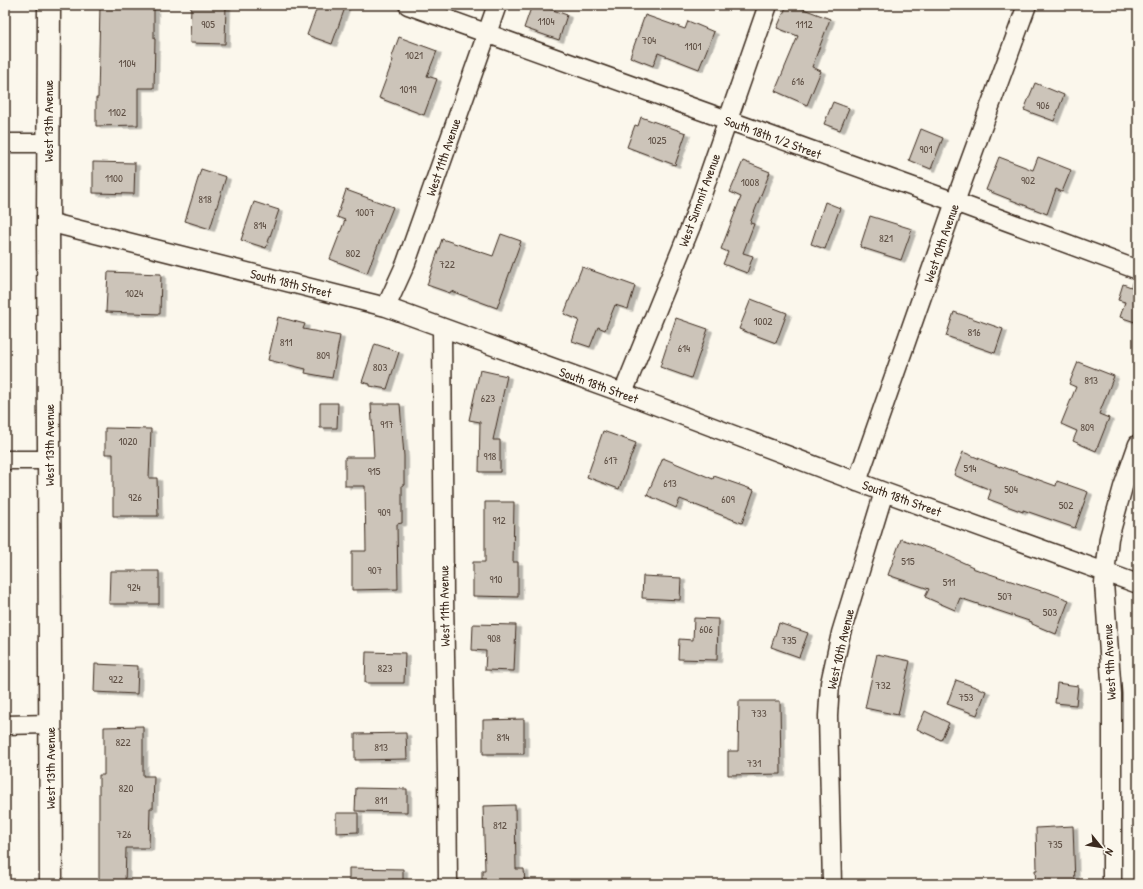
<svg xmlns="http://www.w3.org/2000/svg" width="1143" height="889" font-family="'Patrick Hand',sans-serif">
<style>
.building{fill:#ccc4b9;stroke:#3b2a1e;filter:url(#shadow)}
.lines{fill:none;stroke-linecap:round;stroke-linejoin:round}
.street-casing{stroke:#3b2a1e;stroke-width:21}
.secondary-casing{stroke:#3b2a1e;stroke-width:25}
.street{stroke:#fbf7ec;stroke-width:18}
.secondary{stroke:#fbf7ec;stroke-width:22}
.labels{text-anchor:middle;stroke-width:3.5;stroke-linejoin:round;paint-order:stroke}
.number-label{font-size:11px;fill:#5f5045}
.street-label{font-size:13px;fill:#3b2a1e;stroke:#fbf7ec}
</style>
<defs>
<filter id="shadow"><feDropShadow dx="4.5" dy="2.5" stdDeviation="0" flood-color="#0004"/></filter>
</defs>
<rect width="100%" height="100%" fill="#fbf7ec"/>
<filter id="ink" filterUnits="userSpaceOnUse"><feTurbulence type="fractalNoise" baseFrequency=".025" numOctaves="2"/><feDisplacementMap in="SourceGraphic" scale="8" xChannelSelector="R" yChannelSelector="G"/><feConvolveMatrix kernelMatrix="1 2 1 2 8 2 1 2 1" color-interpolation-filters="sRGB"/></filter>
<g filter="url(#ink)">
<path class="building" d="M100,5H154V39H155L154,88H138V125L96,126V98H98Z
M191,5H226L225,44L190,43Z
M318,5H346L332,44L307,35Z
M532,5H539L567,15L559,40L524,28Z
M787,5H793L830,19L812,67L821,71L807,105L775,91L798,36L777,28Z
M645,15L685,29L688,21L714,32L699,69L658,53L653,66L630,57Z
M399,37L437,51L427,76L437,79L424,115L379,98L393,60L391,59Z
M1035,83L1064,95L1054,121L1024,110Z
M833,102L849,108L840,130L824,124Z
M641,117L686,133L675,165L627,147L635,125L638,126Z
M921,129L943,138L931,169L909,160Z
M999,157L1033,170L1038,157L1071,170L1062,192L1056,189L1047,214L986,190Z
M743,161L770,172L750,223L754,224L743,253L753,256L747,273L723,264L728,252L721,249L741,197L730,192Z
M93,162L135,163L134,194L93,193Z
M201,169L226,177L210,229L185,221Z
M346,190L393,207L367,273L330,259L345,220L337,217Z
M254,202L279,210L266,248L241,240Z
M825,202L840,208L825,249L811,244Z
M870,216L912,229L901,260L860,247Z
M501,234L521,241L497,308L451,291L450,293L427,285L442,239L493,256Z
M582,267L635,286L628,309L615,305L605,330L598,327L590,347L572,341L579,320L564,314Z
M108,272L161,274L160,314L106,312Z
M1133,279L1138,280V323L1120,317L1125,302L1118,300L1123,284L1131,287Z
M751,299L787,313L776,343L739,329Z
M954,312L1003,329L995,353L946,336Z
M278,317L305,324L303,329L340,336L332,378L305,373L306,369L268,360Z
M676,318L708,329L691,378L660,367Z
M375,344L399,352L387,389L370,386V384L362,382Z
M1078,362L1114,376L1099,414L1109,418L1096,451L1073,441L1077,431L1061,424L1076,387L1069,384Z
M480,370L507,376L493,440H500V472H479L480,422L469,420Z
M320,403H338L337,428H320Z
M371,404H400L404,456V485H402V523L397,524L398,589L352,590V551H366L365,486H345V457H374Z
M105,428L151,429L149,478H157L158,516H113V454H105Z
M603,431L636,443L619,489L587,477Z
M963,452L1000,467V466L1056,486L1057,481L1088,492L1075,528L1023,510V512L988,499L991,490L954,475Z
M663,458L713,479L714,476L754,490L742,523L680,499L676,508L647,495Z
M485,502H514L513,562H518V597L473,596V562H485Z
M901,539L940,552L973,567L972,568L1044,592L1045,591L1069,600L1056,634L1032,624V622L960,598L955,610L925,597L929,589L888,575Z
M110,571H159V604H109Z
M643,576L681,578L680,600L642,598Z
M694,618L718,619L717,660L678,659L679,639L693,640Z
M779,623L808,633L799,657L771,647Z
M473,624L516,625L514,671L485,670L486,651L472,650Z
M366,652L405,653L404,683H365Z
M877,654L910,661L898,715L865,708Z
M95,664L138,666L137,694L94,692Z
M956,680L986,691L977,715L947,704Z
M1057,683L1078,686L1076,705L1055,703Z
M739,701H780L781,774L728,775V751H738Z
M925,711L949,723L941,740L917,729Z
M524,719V754H483V720Z
M143,726V776H154L153,808H150L149,848H126L125,884H99V775H104V727Z
M406,733L407,759L355,760V734Z
M356,788L407,789V812L355,811Z
M515,805L516,869H524L525,884H482V870H485L483,806Z
M336,813H358V832L336,833Z
M1073,826L1075,884H1036L1035,870H1037L1036,828Z
M349,868L403,869V884H349Z"/>
<g class="lines">
<g class="street-casing">
<path id="street" d="M408,5L955,202L1138,270
M5,143H48
M48,222L386,307L623,393L884,492L1138,584
M386,307L406,263L497,5
M442,328L444,597L447,774L448,884
M623,393L691,226L768,5
M5,460H49
M857,482L955,202L1027,5
M5,725L50,724
M832,884L828,716L830,683L841,633L884,492
M1112,884V694L1104,583L1109,538L1123,487L1138,444"/>
</g>
<g class="secondary-casing">
<path id="secondary" d="M49,5L48,222L51,884"/>
</g>
<use href="#street" class="street"/>
<use href="#secondary" class="secondary"/>
</g>
</g>
<g class="labels">
<g class="number-label">
<text x="546" y="25">1104</text>
<text x="208" y="28">905</text>
<text x="804" y="28">1112</text>
<text x="649" y="44">704</text>
<text x="693" y="50">1101</text>
<text x="414" y="59">1021</text>
<text x="127" y="67">1104</text>
<text x="798" y="85">616</text>
<text x="408" y="93">1019</text>
<text x="1043" y="109">906</text>
<text x="117" y="116">1102</text>
<text x="657" y="144">1025</text>
<text x="926" y="153">901</text>
<text x="114" y="182">1100</text>
<text x="1028" y="184">902</text>
<text x="750" y="186">1008</text>
<text x="205" y="203">818</text>
<text x="365" y="216">1007</text>
<text x="260" y="229">814</text>
<text x="886" y="242">821</text>
<text x="353" y="257">802</text>
<text x="447" y="268">722</text>
<text x="134" y="297">1024</text>
<text x="763" y="325">1002</text>
<text x="974" y="336">816</text>
<text x="286" y="346">811</text>
<text x="684" y="352">614</text>
<text x="323" y="359">809</text>
<text x="380" y="371">803</text>
<text x="1091" y="384">813</text>
<text x="488" y="402">623</text>
<text x="387" y="428">917</text>
<text x="1087" y="431">809</text>
<text x="128" y="445">1020</text>
<text x="490" y="460">918</text>
<text x="611" y="464">617</text>
<text x="970" y="472">514</text>
<text x="374" y="475">915</text>
<text x="670" y="487">613</text>
<text x="1011" y="493">504</text>
<text x="135" y="501">926</text>
<text x="728" y="503">609</text>
<text x="1066" y="509">502</text>
<text x="384" y="516">909</text>
<text x="499" y="524">912</text>
<text x="908" y="565">515</text>
<text x="375" y="574">907</text>
<text x="496" y="583">910</text>
<text x="949" y="586">511</text>
<text x="134" y="591">924</text>
<text x="1005" y="600">507</text>
<text x="1050" y="616">503</text>
<text x="706" y="633">606</text>
<text x="494" y="642">908</text>
<text x="789" y="644">735</text>
<text x="385" y="672">823</text>
<text x="116" y="683">922</text>
<text x="883" y="689">732</text>
<text x="966" y="701">753</text>
<text x="759" y="717">733</text>
<text x="503" y="741">814</text>
<text x="123" y="746">822</text>
<text x="381" y="751">813</text>
<text x="754" y="767">731</text>
<text x="126" y="792">820</text>
<text x="381" y="804">811</text>
<text x="500" y="829">812</text>
<text x="124" y="838">726</text>
<text x="1055" y="848">735</text>
</g>
<g class="street-label">
<text transform="translate(48 121) rotate(-90)" y="5">West 13th Avenue</text>
<text transform="translate(773 137) rotate(20)" y="5">South 18th 1/2 Street</text>
<text transform="translate(443 157) rotate(-71)" y="5">West 11th Avenue</text>
<text transform="translate(699 200) rotate(-70)" y="5">West Summit Avenue</text>
<text transform="translate(941 243) rotate(-71)" y="5">West 10th Avenue</text>
<text transform="translate(291 283) rotate(14)" y="5">South 18th Street</text>
<text transform="translate(599 385) rotate(20)" y="5">South 18th Street</text>
<text transform="translate(49 445) rotate(-90)" y="5">West 13th Avenue</text>
<text transform="translate(902 498) rotate(20)" y="5">South 18th Street</text>
<text transform="translate(444 606) rotate(-91)" y="5">West 11th Avenue</text>
<text transform="translate(840 649) rotate(-77)" y="5">West 10th Avenue</text>
<text transform="translate(1109 662) rotate(-93)" y="5">West 9th Avenue</text>
<text transform="translate(50 768) rotate(-90)" y="5">West 13th Avenue</text>
</g>
</g>
<rect width="1143" height="889" fill="none" stroke="#fbf7ec" stroke-width="20"/>
<rect x="10" y="10" width="1123" height="869" fill="none" stroke="#3b2a1e" stroke-width="1.5" filter="url(#ink)"/>
<g transform="translate(1101 847) rotate(120)" stroke="#fbf7ec" stroke-width="3" paint-order="stroke">
<path d="M0-3L7 15L0 10L-7 15Z" fill="#3b2a1e"/>
<text y="-6" font-size="11" font-weight="bold" text-anchor="middle" fill="#3b2a1e">N</text>
</g>
</svg>
